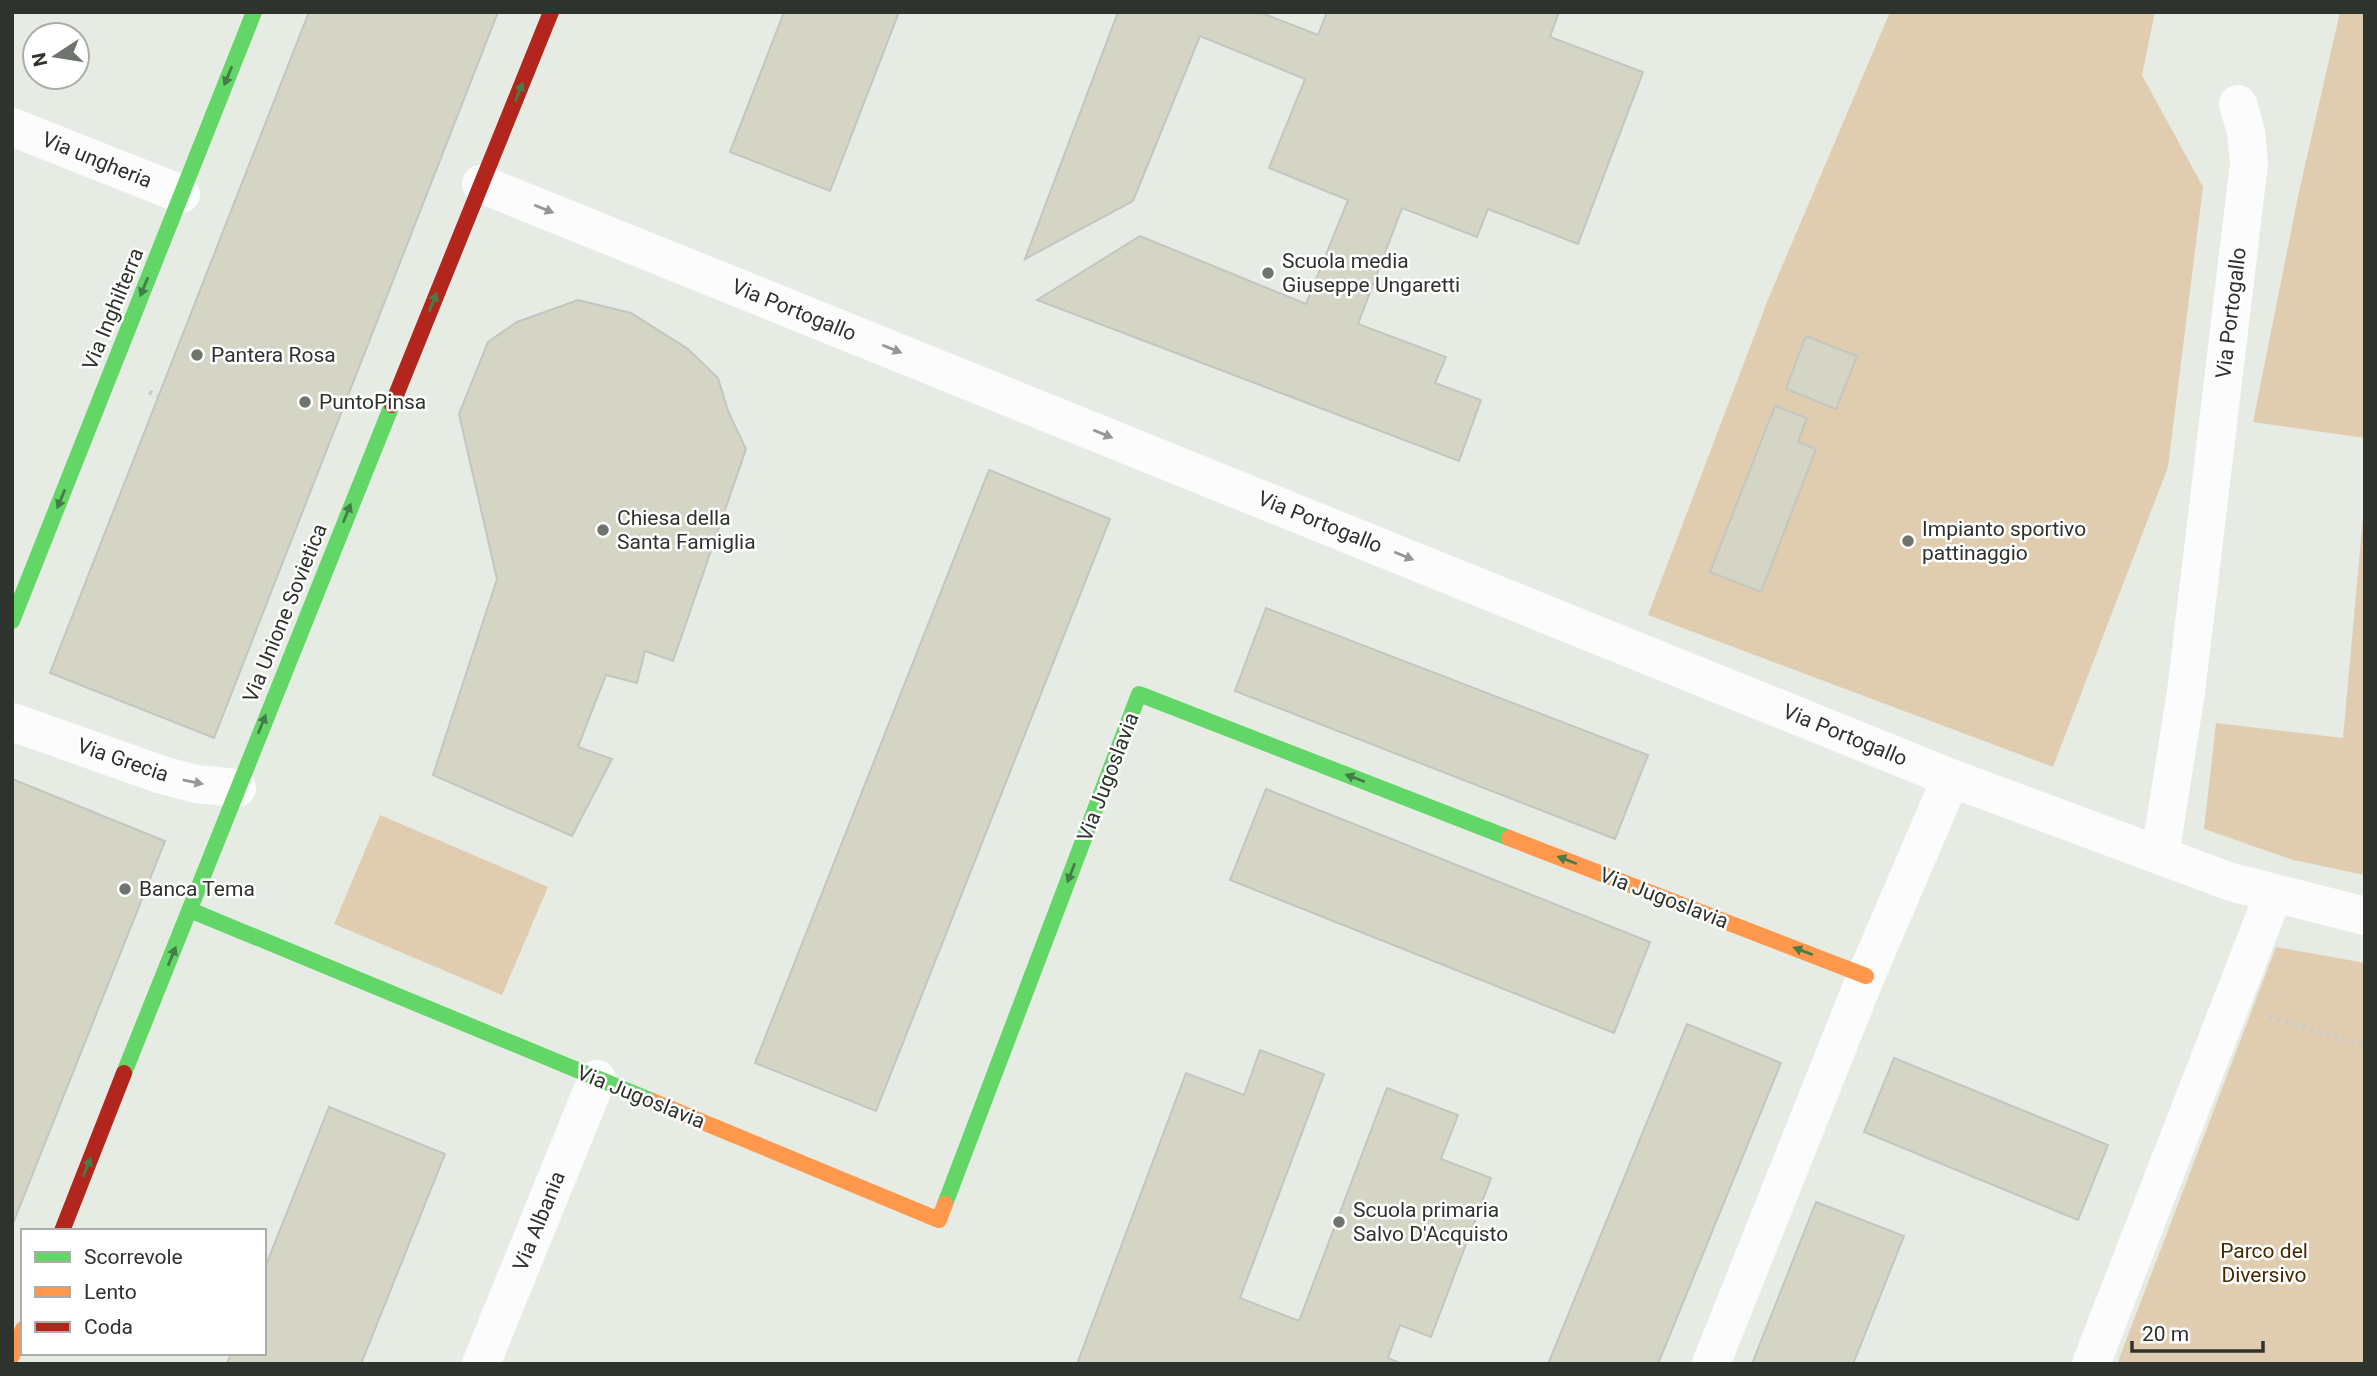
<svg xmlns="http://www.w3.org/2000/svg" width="2377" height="1376" font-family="Roboto,sans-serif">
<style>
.green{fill:#e0cdb0}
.building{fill:#d4d5c5;stroke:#c3c6c0;stroke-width:2}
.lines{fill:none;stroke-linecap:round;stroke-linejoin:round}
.path{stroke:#cbccc9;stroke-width:4.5;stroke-dasharray:3.5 5;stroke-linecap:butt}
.street{stroke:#fbfcfb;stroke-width:38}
.fast{stroke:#63d668;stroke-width:16}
.slow{stroke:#ff974d;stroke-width:16}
.jam{stroke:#b3261e;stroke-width:16}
.oneway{fill:#467c48}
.oneway2{fill:#959894}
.poi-dot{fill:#6f746d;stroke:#fff;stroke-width:2.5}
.labels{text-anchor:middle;stroke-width:5;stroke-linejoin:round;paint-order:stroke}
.street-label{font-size:21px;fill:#2f332d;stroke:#fff}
.poi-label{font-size:21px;fill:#2f332d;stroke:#fff;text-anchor:start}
.park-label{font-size:21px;fill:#462900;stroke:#fff}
</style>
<rect width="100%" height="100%" fill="#e6ece4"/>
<path class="green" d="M1890,12H2155L2142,75L2203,187L2168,467L2053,767L1648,615L1769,297Z
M2340,12H2365V438L2253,422L2298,196Z
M2365,495V875L2293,860L2204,829L2216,723L2343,738Z
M380,815L548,887L502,995L334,924Z
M2276,947L2365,963V1364H2117Z"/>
<path class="building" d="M309,12H498L214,738L50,673Z
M784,12H899L830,191L730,152Z
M1118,12H1259L1318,35L1327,12H1559L1550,37L1643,72L1578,244L1488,209L1477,237L1402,208L1358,324L1446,357L1435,383L1481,400L1459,461L1037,300L1140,236L1306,304L1348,200L1269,168L1305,79L1200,36L1133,201L1025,259Z
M578,300L631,313L688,349L718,378L728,411L746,449L673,661L645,651L637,683L606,675L578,747L612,759L572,836L433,775L497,579L459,414L488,342L517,322Z
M1806,336L1857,356L1836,409L1786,389Z
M1775,406L1807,418L1798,442L1816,449L1761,592L1710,572Z
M989,470L1110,519L876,1111L755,1063Z
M1266,608L1648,755L1615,839L1235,691Z
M12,779L165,841L12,1226Z
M1266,789L1650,942L1614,1033L1230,880Z
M1687,1024L1781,1063L1658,1364H1548Z
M1260,1050L1324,1074L1240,1298L1299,1321L1387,1088L1458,1115L1441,1159L1491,1178L1431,1337L1400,1325L1388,1358L1402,1364H1077L1186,1073L1244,1095Z
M1894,1058L2108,1145L2078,1220L1864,1132Z
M329,1107L445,1154L361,1364H227L231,1353H264V1270Z
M1816,1202L1904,1236L1853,1364H1752Z"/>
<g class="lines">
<path class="path" d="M149,392L158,396
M2269,1017L2365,1045"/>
<path class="street" d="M12,127L181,194
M481,184L1951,778L2231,882L2365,916
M12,722L162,775L196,784L237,788
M2160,855L2186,692L2249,163L2246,132L2238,104
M481,1364L597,1079
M1711,1364L1866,976L1951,778
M2091,1364L2274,893"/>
<path class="fast" d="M12,621L254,12
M190,910L652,1101
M124,1073L392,405
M945,1204L1139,694L1509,838"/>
<path class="slow" d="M1509,838L1866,976
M652,1101L939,1220L945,1204
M12,1356L23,1329"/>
<path class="jam" d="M392,405L551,12
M62,1231L124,1073"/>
</g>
<defs><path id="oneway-solid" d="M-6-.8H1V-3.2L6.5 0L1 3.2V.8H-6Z" transform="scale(1.75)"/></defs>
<g class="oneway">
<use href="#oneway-solid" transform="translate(228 76) rotate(112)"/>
<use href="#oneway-solid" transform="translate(519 92) rotate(-68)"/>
<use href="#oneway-solid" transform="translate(144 287) rotate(112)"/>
<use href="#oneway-solid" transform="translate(433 302) rotate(-68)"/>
<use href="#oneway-solid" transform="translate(61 499) rotate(112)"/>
<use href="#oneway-solid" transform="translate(347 513) rotate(-68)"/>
<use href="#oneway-solid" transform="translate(262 724) rotate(-68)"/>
<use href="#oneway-solid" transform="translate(1355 778) rotate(-159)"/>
<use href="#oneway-solid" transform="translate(1567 860) rotate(-159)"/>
<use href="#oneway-solid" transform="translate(1071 873) rotate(111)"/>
<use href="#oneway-solid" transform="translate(1803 951) rotate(-159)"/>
<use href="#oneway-solid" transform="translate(172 956) rotate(-68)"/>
<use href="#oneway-solid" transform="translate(87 1167) rotate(-68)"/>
</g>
<g class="oneway2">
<use href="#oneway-solid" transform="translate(544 209) rotate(22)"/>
<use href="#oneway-solid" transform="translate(892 349) rotate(22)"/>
<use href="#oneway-solid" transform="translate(1103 434) rotate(22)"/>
<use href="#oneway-solid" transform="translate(1404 556) rotate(22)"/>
<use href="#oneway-solid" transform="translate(193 782) rotate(12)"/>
</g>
<g class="poi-dot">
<circle cx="1268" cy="273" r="7"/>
<circle cx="197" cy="355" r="7"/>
<circle cx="305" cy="402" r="7"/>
<circle cx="603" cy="530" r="7"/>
<circle cx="1908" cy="541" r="7"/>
<circle cx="125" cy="889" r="7"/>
<circle cx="1339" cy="1222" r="7"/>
</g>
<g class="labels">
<g class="street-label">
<text transform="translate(97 160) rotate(22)" y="7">Via ungheria</text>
<text transform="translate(113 309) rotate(-68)" y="7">Via Inghilterra</text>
<text transform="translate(794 310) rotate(22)" y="7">Via Portogallo</text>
<text transform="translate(2231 313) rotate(-83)" y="7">Via Portogallo</text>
<text transform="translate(1320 522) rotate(22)" y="7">Via Portogallo</text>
<text transform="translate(285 613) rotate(-68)" y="7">Via Unione Sovietica</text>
<text transform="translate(1845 735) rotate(22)" y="7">Via Portogallo</text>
<text transform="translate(123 760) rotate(19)" y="7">Via Grecia</text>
<text transform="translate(1108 777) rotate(-69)" y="7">Via Jugoslavia</text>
<text transform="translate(1664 898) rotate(21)" y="7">Via Jugoslavia</text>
<text transform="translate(641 1097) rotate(22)" y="7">Via Jugoslavia</text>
<text transform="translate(539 1221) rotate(-68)" y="7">Via Albania</text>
</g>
<g class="poi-label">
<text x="1282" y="268">Scuola media<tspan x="1282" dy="24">Giuseppe Ungaretti</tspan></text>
<text x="211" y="362">Pantera Rosa</text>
<text x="319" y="409">PuntoPinsa</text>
<text x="617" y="525">Chiesa della<tspan x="617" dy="24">Santa Famiglia</tspan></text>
<text x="1922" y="536">Impianto sportivo<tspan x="1922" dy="24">pattinaggio</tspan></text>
<text x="139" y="896">Banca Tema</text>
<text x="1353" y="1217">Scuola primaria<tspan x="1353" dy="24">Salvo D'Acquisto</tspan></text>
</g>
<g class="park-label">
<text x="2264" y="1258">Parco del<tspan x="2264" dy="24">Diversivo</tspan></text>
</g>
</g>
<rect width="2377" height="1376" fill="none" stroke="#2f332d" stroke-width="28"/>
<rect x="21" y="1229" width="245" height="126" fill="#ffffff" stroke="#acadab" stroke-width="2"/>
<rect x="35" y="1252" width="35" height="10" fill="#63d668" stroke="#acadab" stroke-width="2"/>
<text x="84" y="1264" font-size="21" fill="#2f332d">Scorrevole</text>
<rect x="35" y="1287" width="35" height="10" fill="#ff974d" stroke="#acadab" stroke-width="2"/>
<text x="84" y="1299" font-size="21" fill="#2f332d">Lento</text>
<rect x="35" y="1322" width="35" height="10" fill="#b3261e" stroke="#acadab" stroke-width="2"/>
<text x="84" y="1334" font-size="21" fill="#2f332d">Coda</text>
<g transform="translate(56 56) rotate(258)"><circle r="33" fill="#ffffff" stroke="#acadab" stroke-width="2"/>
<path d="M0-5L12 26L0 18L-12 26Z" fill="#6f746d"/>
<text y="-10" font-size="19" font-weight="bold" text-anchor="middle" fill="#2f332d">N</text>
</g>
<path d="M2132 1341v10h131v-10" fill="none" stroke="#2f332d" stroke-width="3.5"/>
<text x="2142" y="1341" font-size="21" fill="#2f332d" stroke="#ffffff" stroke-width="5" paint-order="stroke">20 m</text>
</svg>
